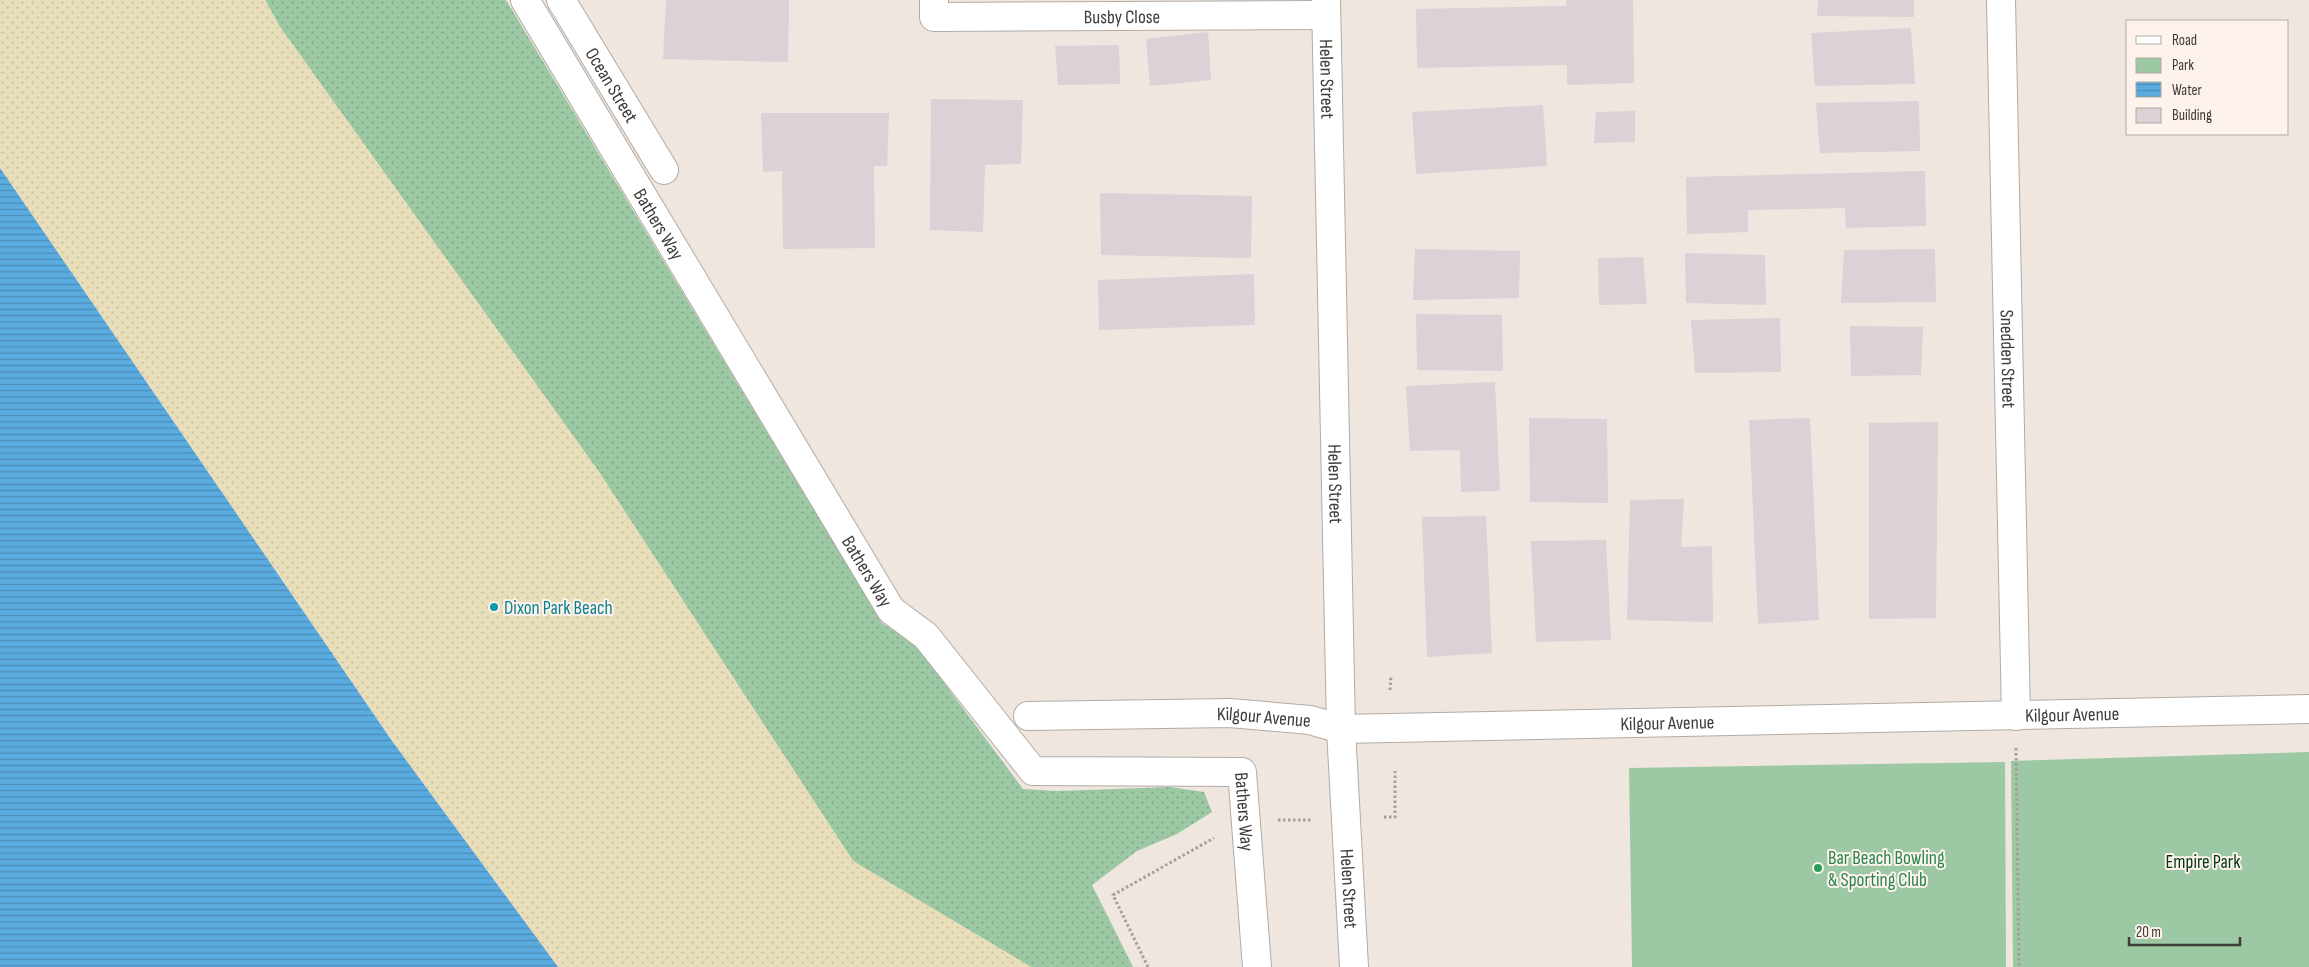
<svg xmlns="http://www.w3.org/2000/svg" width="2309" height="967" font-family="'Sofia Sans Condensed',sans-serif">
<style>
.grass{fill:url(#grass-dots)}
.sand{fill:url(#sand-dots)}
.park{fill:#9cc9a4}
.water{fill:url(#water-rules)}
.building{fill:#dbd1d7}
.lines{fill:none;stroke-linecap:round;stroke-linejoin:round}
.pedestrian-casing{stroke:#b3aba4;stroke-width:30}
.minor-casing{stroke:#b3aba4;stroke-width:30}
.secondary-casing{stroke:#b3aba4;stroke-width:30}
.path{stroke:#a59e99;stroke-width:3;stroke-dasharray:2.5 2.5;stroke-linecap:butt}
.pedestrian{stroke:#fff;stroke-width:28}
.minor{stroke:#fff;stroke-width:28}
.secondary{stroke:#fff;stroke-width:28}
.culture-dot{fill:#0f9aa8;stroke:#fdf3ec;stroke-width:2}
.leisure-dot{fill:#2e9e5b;stroke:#fdf3ec;stroke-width:2}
.labels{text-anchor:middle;stroke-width:4;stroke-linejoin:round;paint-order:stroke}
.street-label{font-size:19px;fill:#3e3b38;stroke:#fdf3ec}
.culture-label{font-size:19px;fill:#0d838f;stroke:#fdf3ec;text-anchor:start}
.leisure-label{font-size:19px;fill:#27864d;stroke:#fdf3ec;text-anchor:start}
.park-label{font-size:19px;fill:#003915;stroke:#fdf3ec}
</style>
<defs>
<pattern id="grass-dots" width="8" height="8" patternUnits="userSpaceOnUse" patternTransform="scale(1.25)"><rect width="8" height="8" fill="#9cc9a4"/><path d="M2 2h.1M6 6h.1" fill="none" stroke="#81a487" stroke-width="1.8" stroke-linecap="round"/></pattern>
<pattern id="sand-dots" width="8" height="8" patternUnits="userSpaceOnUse" patternTransform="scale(1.25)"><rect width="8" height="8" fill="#e8deb9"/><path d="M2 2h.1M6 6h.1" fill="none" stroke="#c8bfa0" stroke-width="1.8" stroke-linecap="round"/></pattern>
<pattern id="water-rules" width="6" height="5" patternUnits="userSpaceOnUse" patternTransform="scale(1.25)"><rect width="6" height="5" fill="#5aabe0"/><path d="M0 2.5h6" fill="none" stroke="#4c8cb7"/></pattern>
</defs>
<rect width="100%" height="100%" fill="#efe6df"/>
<path class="grass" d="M265,0H506L882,623L915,644L1023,789L1058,791L1170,787L1204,792L1212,812L1177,834L1137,851L1092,885L1133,967H1031L853,861L599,472L280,27Z"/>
<path class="sand" d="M0,0H265L280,27L599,472L853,861L1031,967H558L392,741L0,168Z"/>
<path class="park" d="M2309,752V967H2013L2011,761Z
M2005,762L2006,967H1632L1629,768Z"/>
<path class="water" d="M0,168L392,741L558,967H0Z"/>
<path class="building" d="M666,0H789L788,62L663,59Z
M1566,0H1633L1634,83L1567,85V65L1417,68L1416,9L1566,6Z
M1818,0H1914V17L1817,16Z
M1911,28L1915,84L1815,86L1811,33Z
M1208,32L1211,80L1150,86L1146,39Z
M1119,45L1120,84L1058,85L1055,46Z
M931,99L1023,100L1021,164L985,165L983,232L930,230Z
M1919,101L1920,151L1820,153L1816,103Z
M1543,105L1547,166L1416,174L1412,112Z
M1635,111V142L1594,143L1596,112Z
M761,113H889L887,166H874L875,248L783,249L782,171L763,172Z
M1925,171L1926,226L1846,228L1845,208L1748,210V232L1687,234L1686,177Z
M1100,193L1252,196L1251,258L1101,255Z
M1415,249L1520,251L1519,298L1413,300Z
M1935,249L1936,302L1841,303L1844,250Z
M1685,253L1765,255L1766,305L1686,303Z
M1643,257L1647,304L1599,305L1598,258Z
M1254,274L1255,325L1099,330L1098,280Z
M1416,314L1502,315L1503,371L1417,370Z
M1780,318L1781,372L1695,373L1691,320Z
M1850,326L1923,327L1921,375L1851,376Z
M1495,382L1500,491L1461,492L1460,450L1410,451L1406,386Z
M1529,418L1607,419L1608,503L1530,502Z
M1810,418L1819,620L1758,624L1749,420Z
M1938,422L1936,618L1869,619V423Z
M1684,499L1681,547L1712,546L1713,622L1627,620L1630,500Z
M1486,516L1492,653L1427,657L1422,517Z
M1606,540L1611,640L1536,642L1531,541Z"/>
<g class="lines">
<g class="pedestrian-casing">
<g id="pedestrian">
<path id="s1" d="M525,0L891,610L926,636L1033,771L1242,772L1257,967"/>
</g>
</g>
<g class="minor-casing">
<g id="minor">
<path id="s2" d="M561,0L664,170"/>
<path id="s3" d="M934,0V17L1326,15"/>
<path id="s4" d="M2001,0L2016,716"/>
<path id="s5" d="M1028,716L1230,713L1310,720L1341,729L2309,709"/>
</g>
</g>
<g class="secondary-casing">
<g id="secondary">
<path id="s6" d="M1326,0L1341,729L1354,967"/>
</g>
</g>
<path class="path" d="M1390,690L1391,676
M2016,748L2019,967
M1384,817H1395V771
M1278,820H1312
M1148,967L1113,895L1214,838"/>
<use href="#pedestrian" class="pedestrian"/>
<use href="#minor" class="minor"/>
<use href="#secondary" class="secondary"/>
</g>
<circle class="culture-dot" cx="494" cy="607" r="5"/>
<circle class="leisure-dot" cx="1818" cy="868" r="5"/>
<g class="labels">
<g class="street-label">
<text dy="7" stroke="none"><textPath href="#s3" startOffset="205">Busby Close</textPath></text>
<text dy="7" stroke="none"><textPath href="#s6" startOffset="79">Helen Street</textPath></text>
<text dy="7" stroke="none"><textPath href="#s2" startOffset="99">Ocean Street</textPath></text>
<text dy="7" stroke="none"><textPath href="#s1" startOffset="261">Bathers Way</textPath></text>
<text dy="7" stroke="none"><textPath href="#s4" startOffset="359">Snedden Street</textPath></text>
<text dy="7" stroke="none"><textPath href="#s6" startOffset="484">Helen Street</textPath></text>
<text dy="7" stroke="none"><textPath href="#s1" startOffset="666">Bathers Way</textPath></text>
<text dy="7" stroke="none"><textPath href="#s5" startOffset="1046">Kilgour Avenue</textPath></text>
<text dy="7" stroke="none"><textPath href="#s5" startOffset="236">Kilgour Avenue</textPath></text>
<text dy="7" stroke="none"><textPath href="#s5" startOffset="641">Kilgour Avenue</textPath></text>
<text dy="7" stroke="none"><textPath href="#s1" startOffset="1176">Bathers Way</textPath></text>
<text dy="7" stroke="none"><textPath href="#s6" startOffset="889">Helen Street</textPath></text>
</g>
<g class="culture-label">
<text x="504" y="614">Dixon Park Beach</text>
</g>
<g class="leisure-label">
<text x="1828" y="864">Bar Beach Bowling<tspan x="1828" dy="22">&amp; Sporting Club</tspan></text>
</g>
<g class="park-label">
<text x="2203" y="868">Empire Park</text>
</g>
</g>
<rect x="2126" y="20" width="162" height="115" fill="#fdf3ec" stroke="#b1a9a4"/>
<rect x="2136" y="36" width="25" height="8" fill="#ffffff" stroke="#b1a9a4"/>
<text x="2172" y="45" font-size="15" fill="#3e3b38">Road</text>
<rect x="2136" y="58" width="25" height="15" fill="#9cc9a4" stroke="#b1a9a4"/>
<text x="2172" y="70" font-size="15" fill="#3e3b38">Park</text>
<rect x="2136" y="82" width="25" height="15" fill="url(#water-rules)" stroke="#b1a9a4"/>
<text x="2172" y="95" font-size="15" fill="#3e3b38">Water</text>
<rect x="2136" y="108" width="25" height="15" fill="#dbd1d7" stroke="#b1a9a4"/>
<text x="2172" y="120" font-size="15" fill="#3e3b38">Building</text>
<path d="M2129 937v8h111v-8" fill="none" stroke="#3e3b38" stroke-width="2.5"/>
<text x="2136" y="937" font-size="15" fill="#3e3b38" stroke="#fdf3ec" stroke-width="4" paint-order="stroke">20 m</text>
</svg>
